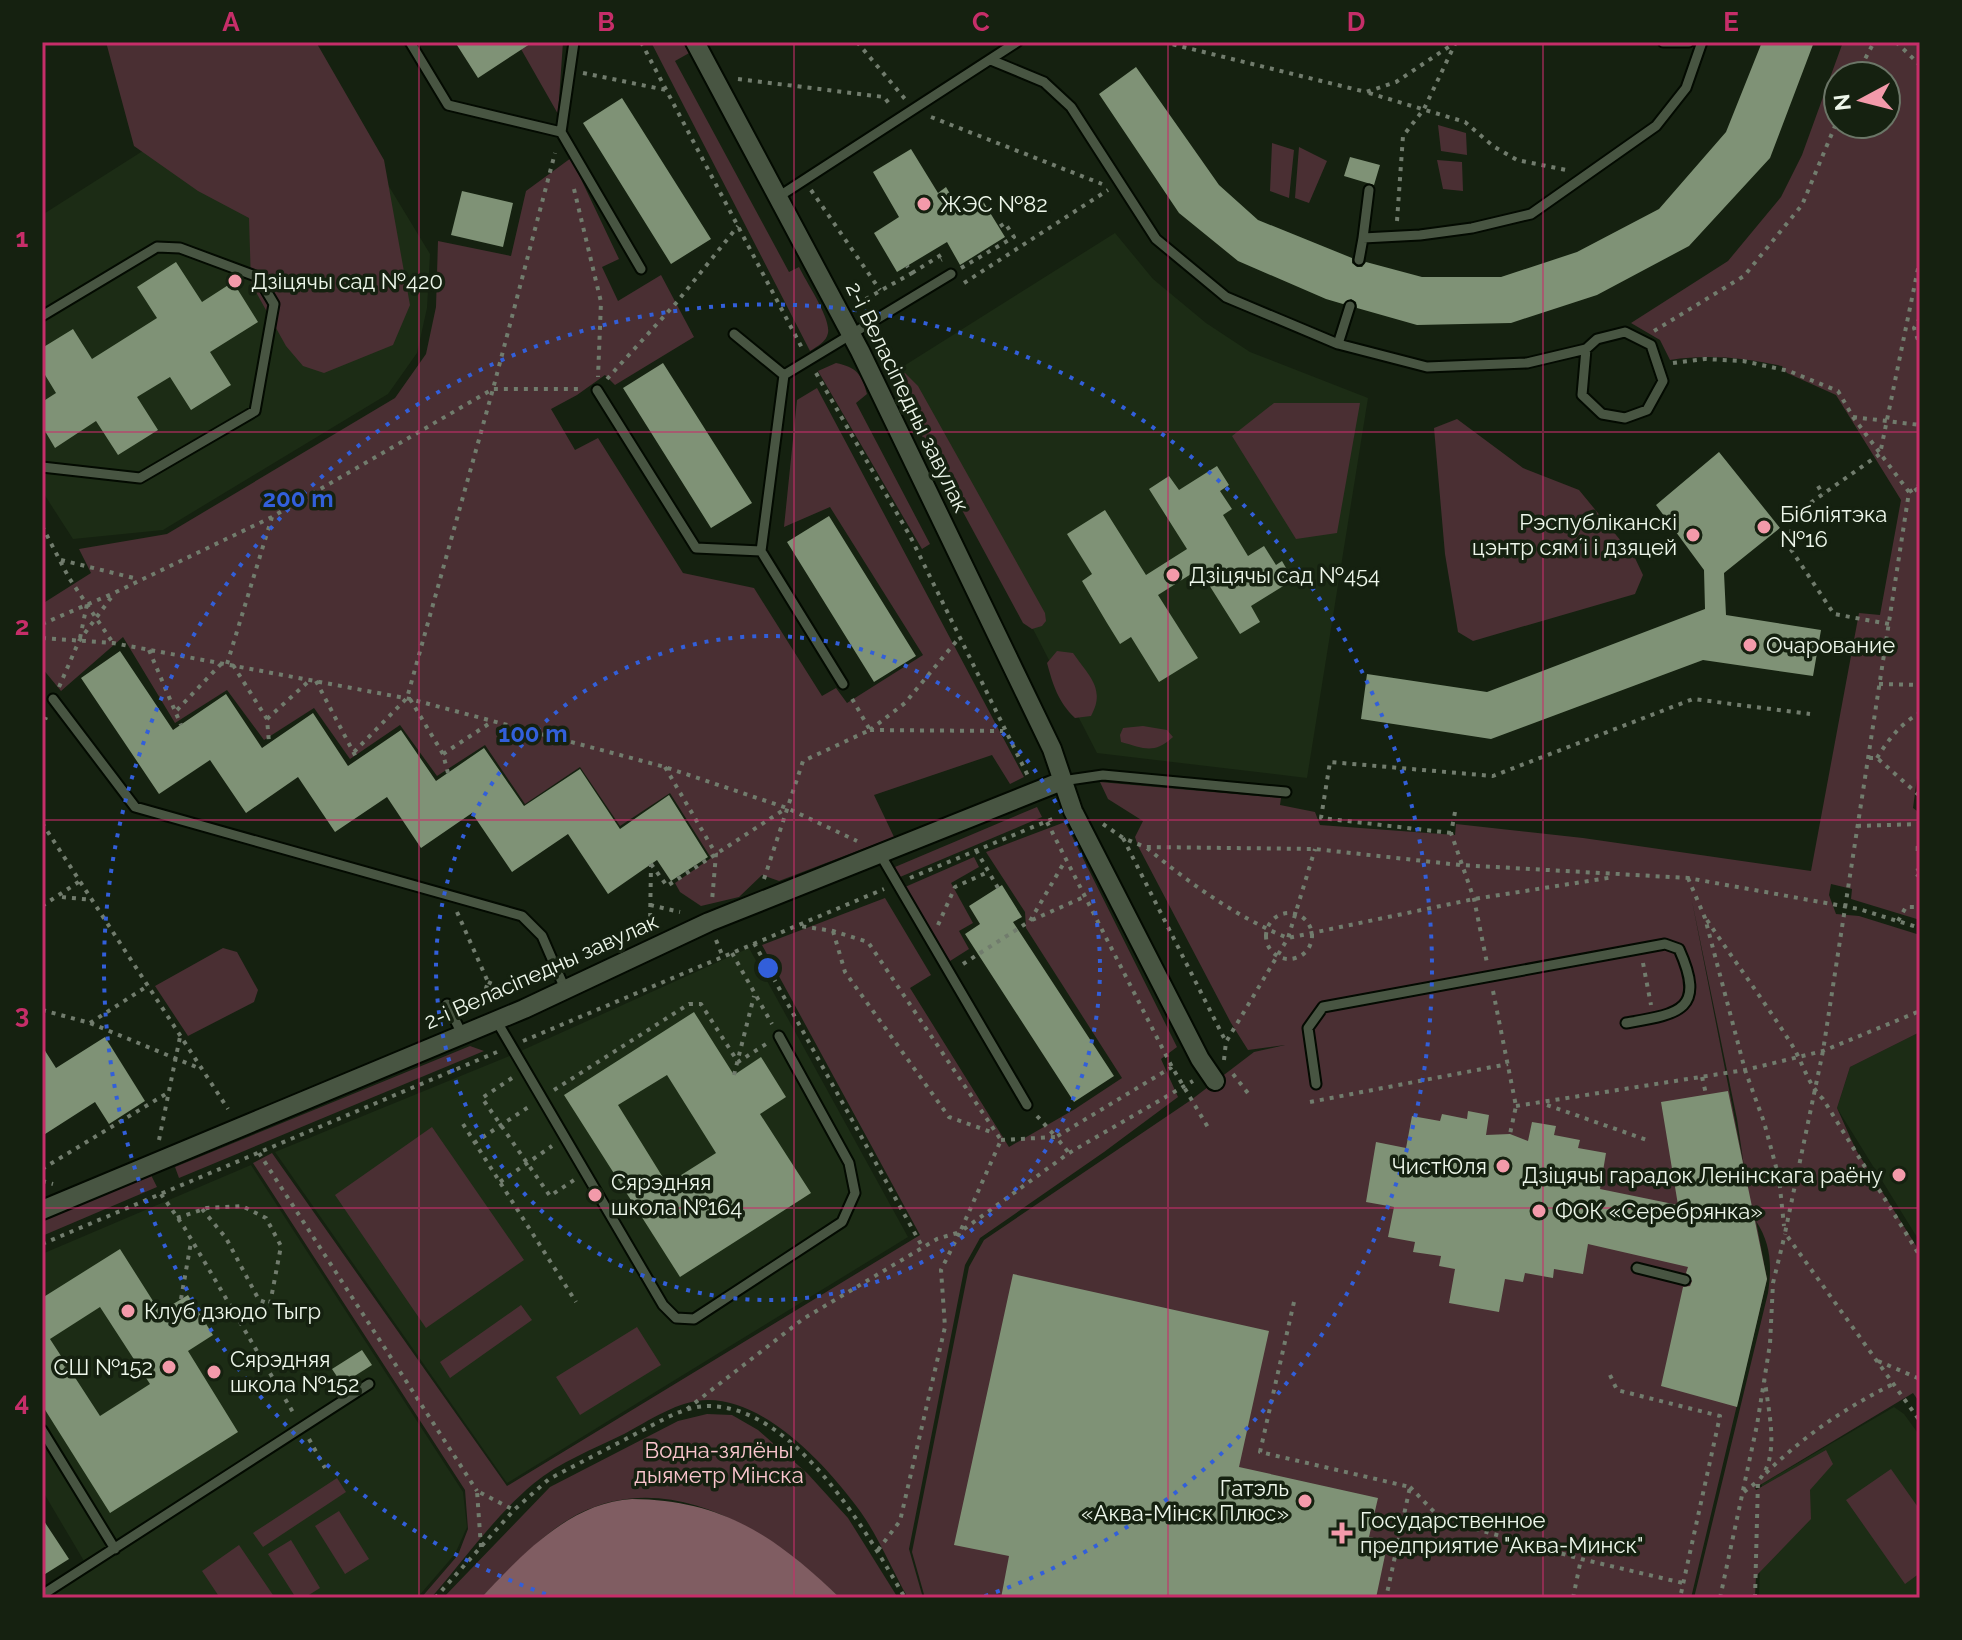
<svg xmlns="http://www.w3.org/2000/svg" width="1962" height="1640" font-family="Raleway,sans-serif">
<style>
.built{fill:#1c2c15}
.green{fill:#4a2f33;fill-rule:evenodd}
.water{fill:#805d62}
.building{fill:#7f9276;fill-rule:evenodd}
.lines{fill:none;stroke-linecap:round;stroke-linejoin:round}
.lane-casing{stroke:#030a01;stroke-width:13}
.street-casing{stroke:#030a01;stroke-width:22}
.path{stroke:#717c6d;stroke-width:4;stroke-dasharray:4 6;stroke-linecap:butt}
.lane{stroke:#485542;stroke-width:9}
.street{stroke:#485542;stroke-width:18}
.grid{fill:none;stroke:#c62e69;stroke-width:2;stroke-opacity:0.55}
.ring{fill:none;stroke:#325fda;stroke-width:4;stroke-dasharray:4 8}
.poi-dot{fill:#f39aaa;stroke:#152110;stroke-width:3}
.labels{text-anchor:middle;stroke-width:7;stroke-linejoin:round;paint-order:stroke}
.poi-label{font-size:22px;fill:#edf6ea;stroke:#152110;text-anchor:start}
.street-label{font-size:22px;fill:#edf6ea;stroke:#152110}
.park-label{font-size:22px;fill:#fbc6ce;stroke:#152110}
.centre{fill:#325fda;stroke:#152110;stroke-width:4}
.ring-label{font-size:24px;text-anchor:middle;font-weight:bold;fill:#325fda;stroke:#152110;stroke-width:7;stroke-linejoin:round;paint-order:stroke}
.neatline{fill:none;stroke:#c62e69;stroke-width:3}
.grid-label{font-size:26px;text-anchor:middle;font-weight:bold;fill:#c62e69}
</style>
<rect width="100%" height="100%" fill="#152110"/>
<path class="built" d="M305,48L430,254L427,308L417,353L388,394L163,530L73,539L42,491V215Z
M1115,233L1153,279L1206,323L1250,352L1368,398L1307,778L1097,753L899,369Z
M749,948L908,1237L507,1483L275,1152L514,1054Z
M1920,1032V1242L1837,1108L1850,1067Z
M251,1165L463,1492L467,1527L455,1554L417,1598H42V1588L84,1561L42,1490V1254Z
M1894,1407L1904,1414L1920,1436V1598H1759L1762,1484Z"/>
<path class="green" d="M106,42H316L384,160L410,305L393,345L324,373L303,366L286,346L251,283L249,218L198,191L134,146Z
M517,42H563L558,114Z
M651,42H686L691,52L675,61L789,272L799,267C806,282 831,318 828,333C826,342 818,346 810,351Z
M1843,42H1920V756L1913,808L1920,813V920L1851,899L1852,889L1831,884L1829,895L1836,914L1859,916L1920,935V1032L1850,1067L1837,1108L1856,1150L1920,1252V1403L1913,1393L1755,1488L1756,1490L1826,1450L1833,1464L1810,1490L1811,1519L1756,1576L1755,1598H1694L1768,1293C1772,1266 1771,1244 1756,1221L1767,1279L1691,1598H925L912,1552L969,1267L984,1240L1191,1100L1254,1052L1285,1045L1248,1050L1231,1023L1138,846L1135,837L1143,821L1108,799L1100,782L1281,798L1280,805L1315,812L1320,825L1455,835L1456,824L1583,838L1811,871L1859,613L1880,615L1901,500L1836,395L1787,373L1782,366C1742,358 1711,354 1670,360L1660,340L1631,323L1728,261L1781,197L1802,155ZM1838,76H1886V124H1838ZM1692,901L1737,1119L1744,1166Z
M1438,125L1466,133L1467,155L1441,151Z
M1272,143L1294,150L1289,198L1270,191Z
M1299,147L1327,161L1309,203L1295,198Z
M571,158L619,259L602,267L618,301L661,275L694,337L615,385L605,375L577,395L551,409L575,450L598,438L683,573L754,588L822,696L836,688L847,703L923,655L830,507L784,527L797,400L817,388L1024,777L1010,784L992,755L874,795L894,837L779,881L762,875L739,897L701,906L680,892L675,883L711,858L670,793L620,826L580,767L525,804L485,745L437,776L400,725L350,759L314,708L264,740L227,690L175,723L123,637L61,691L42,668V604L91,573L79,549L167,534L395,398L426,354L436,307L438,241L511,256L526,191Z
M1437,160L1462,162L1463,191L1443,189Z
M836,363C856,367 862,374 867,394L856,403L930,544L922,549L818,371Z
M905,373L918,386L1045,613L1046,621L1042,626L1032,629L1023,623L895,386L896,377Z
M1274,403H1360L1337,533L1296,539L1232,436Z
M1457,419L1523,468L1579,490L1635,558L1643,575L1635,594L1473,641L1458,632L1445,554L1434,428Z
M1057,651L1073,653C1089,676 1106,689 1091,716L1075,718C1058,702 1053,685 1047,663Z
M1143,726L1167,730L1173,737C1153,755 1144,748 1121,742L1120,735L1123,728Z
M1037,807L1042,817L900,877L895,867Z
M1065,822L1177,1047L1161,1059L1178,1097L1104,1152L980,1238L965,1265L909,1549L923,1598H908C892,1570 877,1533 857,1507C825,1464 766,1400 708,1400C678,1400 649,1421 624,1434C594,1449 559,1462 533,1484C495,1516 464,1560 431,1598H421L458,1555L468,1529L465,1490L253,1163L272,1153L507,1486L920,1235L762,945L885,898L931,975L910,988L1009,1147L1075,1109L1122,1078L1026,928L1025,912L986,852Z
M974,857L979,867L951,883L973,923L959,931L969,949L950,961L905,887Z
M223,948L237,952L258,990L254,1002L188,1036L155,986Z
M470,1046L484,1051L179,1178L175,1167Z
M432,1127L524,1260L426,1328L335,1195Z
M151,1175L157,1187L42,1236V1221Z
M521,1305L532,1320L450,1378L440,1362Z
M637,1327L661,1365L580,1415L556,1377Z
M707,1414L732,1415L758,1430L807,1473L848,1518L898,1598H840C772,1534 674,1466 578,1514C542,1533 510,1569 481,1598H443L550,1487L678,1421Z
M1891,1469L1920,1510V1573L1905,1584L1846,1500Z
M337,1478L346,1492L263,1547L253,1533Z
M339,1511L369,1559L345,1574L315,1526Z
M291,1540L320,1588L304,1598H296L268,1554Z
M239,1545L275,1598H220L202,1571Z"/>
<path class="water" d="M632,1499C724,1500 776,1537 840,1598H481C521,1555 571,1502 632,1499Z"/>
<path class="building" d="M455,42H533L478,78Z
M1762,42H1814L1770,158L1689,246L1597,295L1511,323L1417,325L1357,308L1356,302L1351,299L1343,304L1326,299L1238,261L1179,213L1099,94L1136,67L1219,185L1258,220L1352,258V263L1357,267H1362L1366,262L1422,277H1501L1577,252L1659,209L1726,132Z
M622,98L711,239L671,264L583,123Z
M911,149L938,193L946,187L960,211L981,198L1005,237L960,265L947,242L897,272L874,233L899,217L873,172Z
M1350,157L1380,165L1374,185L1344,176Z
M462,191L513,203L503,247L451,235Z
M176,262L202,302L233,282L258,322L210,352L231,385L191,410L170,377L137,397L158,430L118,455L96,421L55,448L42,426V402L56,393L42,370V348L73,329L92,359L157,318L137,287Z
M663,363L752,503L711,528L623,388Z
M1719,452L1780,528L1724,573L1726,615L1821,630L1813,676L1703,660L1491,739L1361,719L1367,674L1487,692L1705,609L1704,570L1656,505Z
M1217,466L1229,485L1220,491L1232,509L1223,515L1248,556L1264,546L1276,565L1282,561L1293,580L1251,606L1260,622L1240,634L1199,569L1158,595L1198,658L1159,682L1131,637L1120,644L1107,623L1082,581L1092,574L1067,534L1105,510L1146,575L1187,549L1149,489L1169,476L1179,490Z
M829,516L916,656L874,682L787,542Z
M120,651L173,730L226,694L262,748L313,713L348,766L401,730L436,781L484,748L524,806L580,769L620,829L669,795L708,857L671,881L657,860L608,894L568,834L512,872L472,813L421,848L387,797L335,832L298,777L246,813L210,760L159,794L81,678Z
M1002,885L1022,917L1013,922L1114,1076L1074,1102L965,934L980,924L969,906Z
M694,1012L734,1075L761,1057L786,1097L760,1114L811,1193L680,1277L564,1095ZM667,1075L716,1153L667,1184L618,1105Z
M105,1037L145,1101L109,1124L95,1102L42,1136V1046L56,1068Z
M1728,1091L1767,1279L1737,1407L1661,1386L1683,1287L1690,1286L1692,1281L1686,1273L1688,1267L1588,1244L1583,1274L1554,1269L1553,1278L1525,1273L1523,1282L1505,1279L1499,1312L1449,1303L1455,1269L1439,1266L1441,1256L1413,1252L1415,1242L1388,1237L1394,1207L1366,1202L1376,1142L1406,1148L1412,1116L1440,1121L1442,1114L1467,1119L1468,1111L1489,1115L1486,1135L1510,1134L1528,1141L1532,1122L1556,1126L1554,1135L1580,1140L1578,1148L1606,1153L1600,1189L1678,1205L1661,1102Z
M120,1249L160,1312L188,1295L213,1335L188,1351L238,1432L110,1513L42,1405V1298ZM100,1307L150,1384L100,1416L50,1339Z
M1013,1274L1269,1331L1239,1467L1378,1498L1369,1537L1388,1541L1376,1598H1001L1009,1556L954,1545Z
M362,1350L372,1365L342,1384L332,1369Z
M42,1518L69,1559L42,1576Z"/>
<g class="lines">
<g class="lane-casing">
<path id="lane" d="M410,42L448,105L561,132
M574,42L561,132L641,269
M1663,42H1689
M991,60L1044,82L1071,107L1156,239L1226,297L1338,344L1427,367L1527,363L1586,349L1597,339L1625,332L1651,345L1663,381L1647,410L1625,418L1602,414L1582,395L1586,349
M778,197L1017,42
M1363,238L1369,190
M1359,260L1363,238L1420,235L1472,228L1531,214L1656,126L1686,88L1702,42
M42,316L157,247L180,248L258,277L274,304L255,411L140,478L42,467
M734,334L784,375
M1338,344L1350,306
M597,390L696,548L761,551
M843,684L761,551L784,375L951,274
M53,699L135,807L522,916L542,936L565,989
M1062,781L1103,775L1286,792
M880,854L1027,1105
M447,1004L462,1034
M496,1020L663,1305L676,1318L694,1319L842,1222L855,1193L849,1163L779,1036
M1316,1084L1308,1028L1323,1007L1665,944L1679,949C1707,1011 1678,1014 1626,1023
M1637,1268L1685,1280
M42,1430L115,1549
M42,1595L369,1384"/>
</g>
<g class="street-casing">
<path id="street" d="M695,42L860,351L1052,749L1073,811L1200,1059L1215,1081
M42,1210L524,1009L709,922L1062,781"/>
</g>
<path class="path" d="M641,42L802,348
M857,42L905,99
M1163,42L1366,92L1396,82L1456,42
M1896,42L1920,65
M583,73L666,90
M1856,76L1874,42
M738,79L884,97L891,106
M1369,93L1465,122L1493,146L1517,160L1566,170
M931,117L1102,184
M574,189L601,302L598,377
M811,190L880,290
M1397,221L1403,136L1424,109L1455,44
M961,268L1014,237L1005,223L999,227
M912,273L941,255L943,259L941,260
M964,283L1108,190
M857,304L912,273L907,266
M1920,318L1914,328L1920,346
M1654,331L1744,276L1802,205L1838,119
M1673,363L1705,359L1743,361L1789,371L1838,391L1853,417L1909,492L1823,1051L1785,1233L1920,1421
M816,373L910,536L1028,776
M607,379L677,302L738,226
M1853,417L1920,425
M1818,486L1823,495
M1915,488L1920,495
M1909,492L1920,485
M42,526L69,578L113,643
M61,560L138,579
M42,624L114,593L272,517L493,389H583
M1889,624L1834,614L1790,548L1793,515L1880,454L1920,259
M42,638L113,643L410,699L665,767L787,808L857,841
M80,638L87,604
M149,650L181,725
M227,664L272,517
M233,665L267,719L269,743
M316,681L357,759
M1879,684L1920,685
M59,687L79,641L113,595
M410,699L443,754L448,773
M177,710L222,663
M267,719L310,680
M42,729L46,717
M870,730L1003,731
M870,730L905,703L959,638
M354,752L407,698L493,389L555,153
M443,754L493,721
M1869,758H1877L1920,796
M1877,758C1888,740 1901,723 1920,713
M665,767L716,854L712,901
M1455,812L1451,833L1474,899L1487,963
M1047,822L1172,1067L1209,1129
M42,823L228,1109
M1103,824L1123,838L1145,847L1315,849L1460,865L1688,878L1859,909L1920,928
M1857,826L1920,824
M1451,833L1321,818L1330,762L1493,776L1693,699L1810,714
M1123,838L1226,1042
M1920,847L1913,849H1920
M1147,848C1189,883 1238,918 1288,938L1474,899L1614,877
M976,850L998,888
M651,864L667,886L785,809
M1920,869L1914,872L1920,877
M910,878L1057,817
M1688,878L1705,918L1745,1070L1764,1122L1779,1178L1784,1226
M764,879L803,761L870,730L851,697
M62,897L93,900
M650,905L680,912
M42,906L80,881
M457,912L488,982L481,1004
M1266 936a23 23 0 1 1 46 0a23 23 0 1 1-46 0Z
M1032,920L1084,897
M1707,920C1735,962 1765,1002 1792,1045C1803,1063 1808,1085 1823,1099L1920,1256
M1898,921L1906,907H1920
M938,925L955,887L988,872
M650,927L651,864
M833,931L845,972L949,1117L994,1133
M716,940L723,957
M754,943L923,1248
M732,953L772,1024
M1643,963L1651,1005
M963,964L1030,921L1065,861
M488,982L511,992
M1493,991L1516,1106L1510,1134
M42,1010L90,1023L201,1069
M90,1023L149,985
M523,1041L884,889
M1224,1060L1226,1042L1288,938L1315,849
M1233,1074L1251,1097
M734,1075L754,996
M1702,1077L1706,1094
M512,1078L482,1098L550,1196L574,1180
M554,1090L689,1004H701L738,1062L766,1044
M1310,1102L1508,1064
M1547,1105L1647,1140
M1516,1106L1745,1070L1823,1051L1920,1011
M1037,1116L1056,1137L1172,1067
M463,1124L576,1302
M159,1140L180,1037
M1001,1140L1056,1137L1069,1153
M474,1143L530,1106
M259,1153L477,1491
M42,1169L169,1092
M42,1181L53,1184
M500,1182L552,1146
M161,1194L184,1227L294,1414
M177,1218L207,1208L242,1206L266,1218L281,1246L270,1304L259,1300L226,1238L202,1209
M42,1244L497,1052
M181,1299L191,1242
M1294,1302L1260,1452L1410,1487L1386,1598
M1878,1361L1920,1379
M1610,1375L1617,1390L1720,1416L1680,1598
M687,1409L803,1319L937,1239L960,1232L1001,1140L868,942L833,931L800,926
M309,1439L325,1468
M1766,1473C1805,1435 1845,1408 1893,1384
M1410,1487L1441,1519L1581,1559L1683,1583
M1744,1492L1758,1481
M481,1547L477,1491L514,1510
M878,1550L900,1521L945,1327L941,1270L960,1232L1069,1153L1193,1081
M435,1598L514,1510L549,1479L668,1417C681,1411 694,1406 709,1406C796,1407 867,1533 905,1598
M1573,1598L1581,1559
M1720,1598L1757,1425L1770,1344L1773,1283L1785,1234
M1755,1598L1758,1481C1781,1457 1768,1411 1765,1381"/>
<use href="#lane" class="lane"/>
<use href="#street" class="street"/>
</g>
<path class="grid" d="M419,42V1598M794,42V1598M1168,42V1598M1543,42V1598M42,432H1920M42,820H1920M42,1208H1920"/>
<g class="ring">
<circle cx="768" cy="968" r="332"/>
<path d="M557 1598A664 664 0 1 1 979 1598"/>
</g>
<g class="poi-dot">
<circle cx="924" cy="204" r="8"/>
<circle cx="235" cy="281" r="8"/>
<circle cx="1764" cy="527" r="8"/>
<circle cx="1693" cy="535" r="8"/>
<circle cx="1173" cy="575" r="8"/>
<circle cx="1750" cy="645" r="8"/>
<circle cx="1503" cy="1166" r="8"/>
<circle cx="1899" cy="1175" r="8"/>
<circle cx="595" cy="1195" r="8"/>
<circle cx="1539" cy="1211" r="8"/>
<circle cx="128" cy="1311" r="8"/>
<circle cx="169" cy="1367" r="8"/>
<circle cx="214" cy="1372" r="8"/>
<circle cx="1305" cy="1501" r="8"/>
<path d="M1338 1521h8v8h8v8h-8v8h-8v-8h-8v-8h8z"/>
</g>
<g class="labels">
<g class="poi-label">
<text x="940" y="212">ЖЭС №82</text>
<text x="251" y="289">Дзіцячы сад №420</text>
<text x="1780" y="522">Бібліятэка<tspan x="1780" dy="25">№16</tspan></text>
<text x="1677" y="530" text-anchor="end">Рэспубліканскі<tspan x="1677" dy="25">цэнтр сямʼі і дзяцей</tspan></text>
<text x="1189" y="583">Дзіцячы сад №454</text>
<text x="1766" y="653">Очарование</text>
<text x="1487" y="1174" text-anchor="end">ЧистЮля</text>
<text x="1883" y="1183" text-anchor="end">Дзіцячы гарадок Ленінскага раёну</text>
<text x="611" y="1190">Сярэдняя<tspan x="611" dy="25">школа №164</tspan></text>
<text x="1555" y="1219">ФОК «Серебрянка»</text>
<text x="144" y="1319">Клуб дзюдо Тыгр</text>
<text x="230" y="1367">Сярэдняя<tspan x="230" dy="25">школа №152</tspan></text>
<text x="153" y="1375" text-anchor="end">СШ №152</text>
<text x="1289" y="1496" text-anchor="end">Гатэль<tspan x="1289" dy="25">«Аква-Мінск Плюс»</tspan></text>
<text x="1360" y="1528">Государственное<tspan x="1360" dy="25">предприятие "Аква-Минск"</tspan></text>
</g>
<g class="street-label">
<text transform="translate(908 397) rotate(64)" y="8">2-і Веласіпедны завулак</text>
<text transform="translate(541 971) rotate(-24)" y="8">2-і Веласіпедны завулак</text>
</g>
<g class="park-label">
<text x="719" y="1458">Водна-зялёны<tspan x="719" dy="25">дыяметр Мінска</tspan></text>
</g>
</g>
<circle cx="768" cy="968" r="12" class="centre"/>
<g class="ring-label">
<text x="298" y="507">200 m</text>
<text x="533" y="742">100 m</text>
</g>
<rect width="1962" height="1640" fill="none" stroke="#152110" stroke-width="88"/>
<g transform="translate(1862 100) rotate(263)"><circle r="38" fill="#152110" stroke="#6b7667" stroke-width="2"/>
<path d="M0-6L14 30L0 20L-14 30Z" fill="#f39aaa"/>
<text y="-12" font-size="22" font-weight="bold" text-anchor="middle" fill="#edf6ea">N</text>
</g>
<rect x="44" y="44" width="1874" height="1552" class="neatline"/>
<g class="grid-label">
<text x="231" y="31">A</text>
<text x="606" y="31">B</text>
<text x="981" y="31">C</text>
<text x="1356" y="31">D</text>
<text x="1731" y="31">E</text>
<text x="22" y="247">1</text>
<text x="22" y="635">2</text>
<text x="22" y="1023">3</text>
<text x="22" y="1411">4</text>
</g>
</svg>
